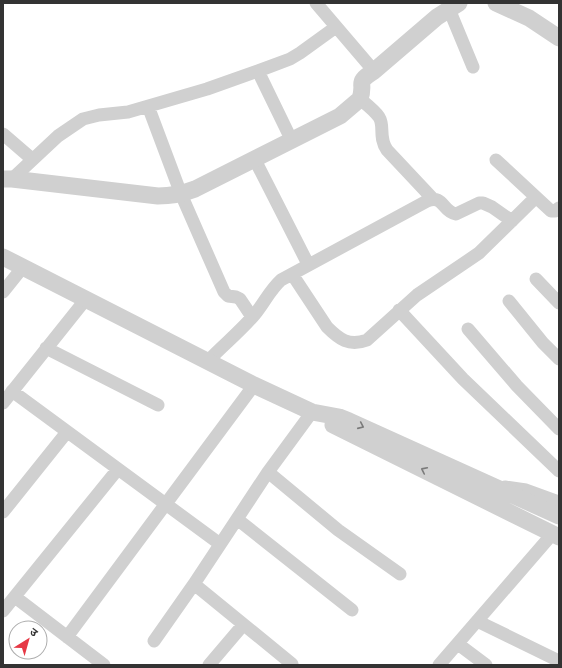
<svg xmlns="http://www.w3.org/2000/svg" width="562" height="668" font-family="'Nunito Sans','Noto Sans Devanagari',sans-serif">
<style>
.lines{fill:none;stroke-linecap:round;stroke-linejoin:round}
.minor{stroke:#d0d0d0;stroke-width:13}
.tertiary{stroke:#d0d0d0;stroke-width:17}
.oneway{stroke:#7a7a7a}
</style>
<rect width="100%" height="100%" fill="#fff"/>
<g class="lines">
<path class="minor" d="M316,3L374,71
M449,9L473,67
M258,71L292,141
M360,99C366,104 374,110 379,117C385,126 378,137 387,150L433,199
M148,106L181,194L224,292L228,296L236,297L240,299L252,317
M3,134L32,159
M255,160L308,264
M496,160L551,211H555L559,208
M12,179L58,136L83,119L99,115L128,112L207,89L258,71L290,59L300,53L336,27
M292,274L327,327C339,339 349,347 367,340L417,295L479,253L533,200L537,199
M536,279L559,303
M3,292L23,267
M509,301L543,343L559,359
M399,310L463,379L559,471
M468,329L517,386L559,429
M46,348L158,405
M208,361C223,345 241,331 255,314C264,303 270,290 281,280L427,201C444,194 442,212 456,214L479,203H483L492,207L512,221
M12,391L220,544
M3,403L86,299
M268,472L338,530L400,574
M505,487L526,490L559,502
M3,512L67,432
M237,519L352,610
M15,597L104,665
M3,611L118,469
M477,621L559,661
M67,637L254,385
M154,641L194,584
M458,644L486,665
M292,664L194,584L268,472L312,412
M209,665L243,625
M439,665L548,539"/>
<path class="tertiary" d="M496,3L529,18L559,38
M3,179H12L158,196C171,196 182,194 195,189L340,116L360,99C366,81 354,84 374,71L437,17L459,3
M3,257L254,385L312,412L339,417L349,421L559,516
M333,425L559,537"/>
</g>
<defs><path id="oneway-chevron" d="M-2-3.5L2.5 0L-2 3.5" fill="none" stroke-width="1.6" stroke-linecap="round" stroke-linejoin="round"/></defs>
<g class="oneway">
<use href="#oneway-chevron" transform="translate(361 426) rotate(24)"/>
<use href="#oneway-chevron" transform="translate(424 470) rotate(-154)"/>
</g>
<rect width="562" height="668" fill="none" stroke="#333333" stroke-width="8"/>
<g transform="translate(28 640) rotate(37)"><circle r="19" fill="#ffffff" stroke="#adadad"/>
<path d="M0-3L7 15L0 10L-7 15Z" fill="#e63946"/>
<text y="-6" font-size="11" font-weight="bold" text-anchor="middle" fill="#333333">उ</text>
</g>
</svg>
